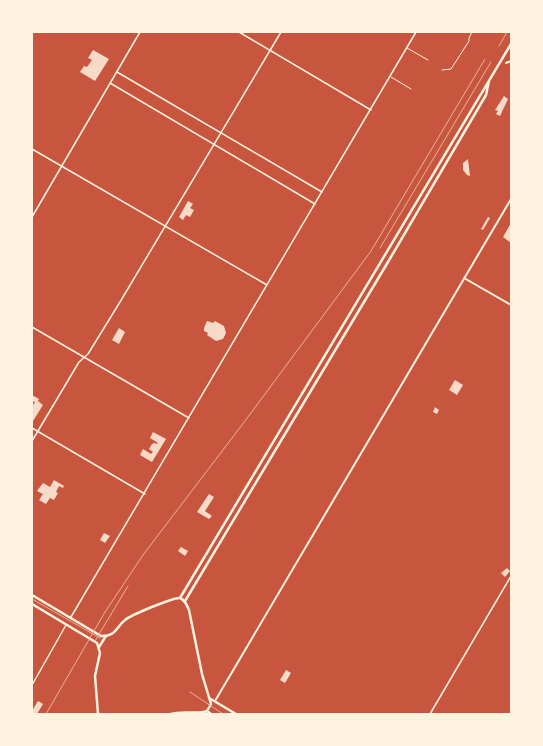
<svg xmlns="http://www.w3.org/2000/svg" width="543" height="746" font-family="'Open Sans',sans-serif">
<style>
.building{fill:#f7dbc8}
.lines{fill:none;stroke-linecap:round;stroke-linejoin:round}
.service{stroke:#fff3e0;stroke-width:1}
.pedestrian{stroke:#fff3e0;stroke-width:1}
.minor{stroke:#fff3e0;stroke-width:1.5}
.tertiary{stroke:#fff3e0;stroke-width:2}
.primary{stroke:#fff3e0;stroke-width:2.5}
.trunk{stroke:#fff3e0;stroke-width:2.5}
.tram{stroke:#e9b49f;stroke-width:1}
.rail{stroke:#e9b49f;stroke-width:1}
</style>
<rect width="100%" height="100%" fill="#c8553d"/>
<path class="building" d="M93,50L109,59L95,81L80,72L84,66L87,67L92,60L88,58Z
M504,96L508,99L500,116L496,114L498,111L495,110Z
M468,159L470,176L467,175L463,170V163Z
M188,201L193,204L190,208L194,210L190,217L186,215L183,220L179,217Z
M488,217L490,218L483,230L481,229Z
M511,223V243L503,237Z
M207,321L213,323L215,321L224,326L226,333L223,339L216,341L207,335L208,333L204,331V328Z
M119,328L125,332L119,344L112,340Z
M455,380L463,385L457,395L449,390Z
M32,395L39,399L38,401L43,405L33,421L32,420V407L35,402L32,401Z
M435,407L439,410L437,414L433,412Z
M153,432L166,439L152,462L140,455L143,449L151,454L153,452L149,449L152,444L154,443L157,444L158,443L150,438Z
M54,480L64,486L63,488L59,486L56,492L58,493L54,500L50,498L46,504L39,500L43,494L37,491L43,483L50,487Z
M209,494L214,497L205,511L212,516L209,519L197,512Z
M104,533L110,536L105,543L100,540Z
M181,547L188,551L185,556L178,551Z
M507,568L510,571L505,577L501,573Z
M286,670L291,673L285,683L280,680Z
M38,701L43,704L37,714H32V711Z"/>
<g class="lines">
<path class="service" d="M407,48L428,60
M391,77L411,89"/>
<path class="pedestrian" d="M442,70L451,69L469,41V38L472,32"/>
<path class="minor" d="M239,32L371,110
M117,72L322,192
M110,83L315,204
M32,149L267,285
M32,217L140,32
M32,327L189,418
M32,428L145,494
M32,441L79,362L88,354L120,302L281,32
M71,617L416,32
M32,685L66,625
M430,714L511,576"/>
<path class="tertiary" d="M506,63L511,61
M464,278L511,305
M215,701L511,199"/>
<path class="primary" d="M180,598L511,44
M185,601L388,262L486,95L489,81
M209,698L236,714
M207,711L211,714"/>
<path class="trunk" d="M32,595L101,636C117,636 115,628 125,620C131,615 174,597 180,598C185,600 187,605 189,610L202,674L211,704L207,711C196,715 183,710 171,714
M32,604L97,643L100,653L95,676L98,714
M99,647L106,636"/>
<path class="tram" d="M32,599L100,638
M190,692L223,714"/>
<path class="rail" d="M499,46L507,32
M380,248L491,62
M95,641L128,586
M46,714L105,612L143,555L245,421L371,251L485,59"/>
</g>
<rect width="543" height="746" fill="none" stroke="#fff3e0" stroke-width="66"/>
</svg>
